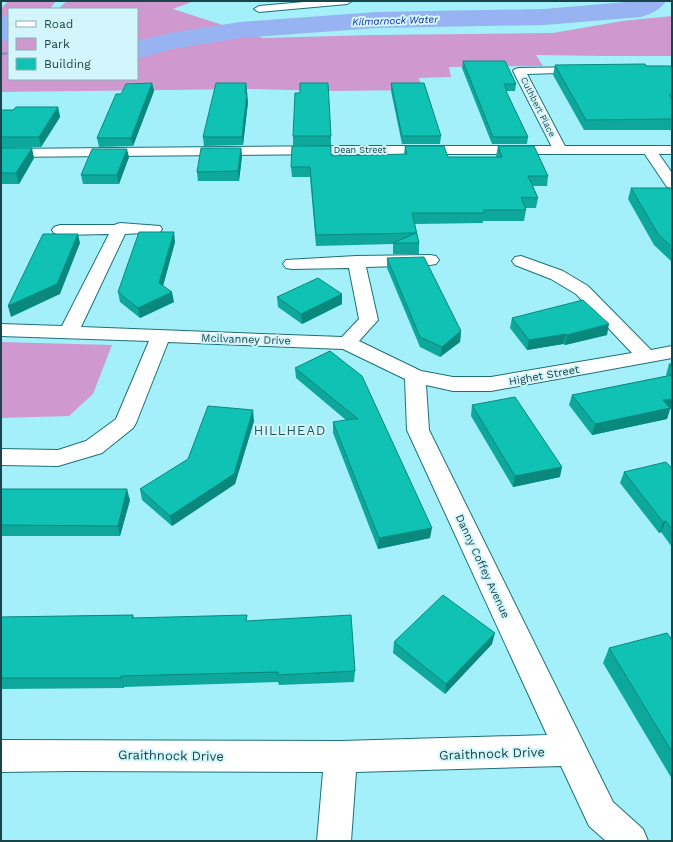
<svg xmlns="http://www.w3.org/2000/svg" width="673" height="842" font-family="'Work Sans',sans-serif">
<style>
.green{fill:#cf99d0}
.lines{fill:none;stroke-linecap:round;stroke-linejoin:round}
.stream{fill:#7192bf;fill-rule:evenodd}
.river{fill:#97b3f1;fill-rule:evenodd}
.minor-casing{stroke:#1e7078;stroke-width:2}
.secondary-casing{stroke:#1e7078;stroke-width:2}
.minor{fill:#fff;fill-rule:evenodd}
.secondary{fill:#fff;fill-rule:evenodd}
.wall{fill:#0da79b}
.shaded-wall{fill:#0a887e}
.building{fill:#0fc2b4;stroke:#0a887e}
.labels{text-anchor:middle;stroke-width:4;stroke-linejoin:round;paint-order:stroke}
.far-street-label{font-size:9px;fill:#194449;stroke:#d2f6fb}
.far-water-label{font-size:10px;font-style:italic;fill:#0f2a9f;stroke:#d2f6fb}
.street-label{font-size:11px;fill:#194449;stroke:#d2f6fb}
.quarter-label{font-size:13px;letter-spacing:1px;fill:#20565d;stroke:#d2f6fb}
.near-street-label{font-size:13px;fill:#194449;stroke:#d2f6fb}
</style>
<rect width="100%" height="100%" fill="#a4f0fa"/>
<path class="green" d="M20,1H56L50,9H9V79H137V9H58L67,1H194L173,9L263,38L371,35L553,33L622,21L672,16V56H604L536,55L543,66L449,67L451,77L419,78L422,90L328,91L250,89L1,92V9L7,2Z
M1,342L112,345L93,394L69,416L1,418Z"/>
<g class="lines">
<path class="stream" d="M9,52V54L1,55V53Z"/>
<path class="river" d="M637,1H666C660,10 651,14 641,17L544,25L376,28L240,38L172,49L137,59V41L169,33L240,22L376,12L544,9Z
M9,15V42L1,40V17Z"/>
<g class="minor-casing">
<path id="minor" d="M315,1H352L347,4L259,12L254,9L259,6Z
M585,67L589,68L591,70L589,72L527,74L567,150L565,153L560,154L555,153L513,71L515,69L519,68Z
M649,146L654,147L672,173V188L667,187L642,150L644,147Z
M120,223L160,226L162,229L160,232L125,234L81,327L342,337L359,319L349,268L292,269L286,268L283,264L286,260L356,256L430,255L436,256L439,260L436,264L430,265L366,267L378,320L359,341L421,371L453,377H491L632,353L576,294L551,279L515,265L512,261L515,257L521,256L563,271L588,286L651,350L672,346V358L491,391H453L426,385L429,430L613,802L643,829L648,841H606L589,826L561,766L356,772L351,841H317L323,772L70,771L1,772V740L341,741L547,735L407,430L405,379L343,349L168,342L136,423L133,428L102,453L58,466L1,465V449L58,450L86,441L116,419L149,341L1,336V324L62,326L109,234L60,235L54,233L52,230L54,227L60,225H114Z"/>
</g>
<g class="secondary-casing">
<path id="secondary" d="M344,146H672V154H344L1,157V149Z"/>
</g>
<use href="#minor" class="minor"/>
<use href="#secondary" class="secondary"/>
</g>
<path class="wall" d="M463,61L516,84L515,91H507V93L528,137L527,144H492L462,68Z
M555,65L672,66V130H584L553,75Z
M152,83L154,91L133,146L99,147L97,138Z
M246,83V93L248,102L243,145L204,146L203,137Z
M391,83L441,136L440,144H402L391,91Z
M58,107L60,117L41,147L6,148L34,158L19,184H1V110H13Z
M293,136H331V145H293Z
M405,146L448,157H497L496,156L498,146L548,176L547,186H533L538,198L536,208H525L526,210L524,221H483V223L415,224L419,243V254H393V244L316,246L310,177H292L291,167L331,156L404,154Z
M241,148L242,156L239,181H198L197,172Z
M129,157L119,184H83L81,175Z
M631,188L672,190V262L654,245L628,199Z
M175,242L163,286L174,302L140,318L120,302L118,292Z
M387,258L461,331L460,342L440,357L420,347L387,268Z
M342,294V304L302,324L278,307L277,297Z
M512,318L607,335L565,345L563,344L527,350L510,328Z
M330,351L430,538L378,549L333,433V422L346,420L296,378L295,368Z
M669,364H672V409H670L667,419L592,435L569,405L572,395L667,376L666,375Z
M472,405L560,477L513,487L471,416Z
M254,421L235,484L172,526L142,500L140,489Z
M672,468V547L661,532L659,533L620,483L624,472Z
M1,489L130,500L120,536H1Z
M133,615L134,618L247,621L355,671L354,682L279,685L278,682L124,687V688L1,689V617Z
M672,640V779L603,663L609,648Z
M394,642L492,644L445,694L393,653Z"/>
<path class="shaded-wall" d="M152,83L154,91L133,146L131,138Z
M246,83L247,91L245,102V93Z
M247,93L248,102L243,145L242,137Z
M58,107L60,117L41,147L39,137Z
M32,148L34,158L19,184L16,173Z
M241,148L242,156L239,181L238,171Z
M127,149L129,157L119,184L117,175Z
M174,232L175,242L161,293L159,283Z
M78,234L80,243L60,294L11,317L8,306Z
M172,292L174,302L140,318L138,308Z
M342,294V304L302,324L301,314Z
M609,324L607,335L565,345L567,335Z
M461,331L460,342L440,357L442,347Z
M566,334L563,344L527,350L529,340Z
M672,399V409H670L667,419L592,435L595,424L663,400Z
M253,410L254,421L235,484L172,526L170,516Z
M562,467L560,477L513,487L515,476Z
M127,489L130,500L120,536L118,526Z
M666,521L661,532L659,533L663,522Z
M432,528L430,538L378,549L379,538Z
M495,633L492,644L445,694L446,684Z
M121,676L124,687V688L121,678Z"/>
<path class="building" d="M463,61H505L516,84H504L507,91H506L528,137H493Z
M645,64L646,66H672V95H669L672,99V119L586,120L555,65Z
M152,83L131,138H97L116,94H121L126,84Z
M216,83H246L245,93H247L242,137H203Z
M300,83H328L331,136H293L295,93H300Z
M391,83H424L441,136H402Z
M16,107H58L39,137H1V110H13Z
M292,146H331V156L407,154L405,146H444L448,157H502L498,146H534L548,176H528L538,198L521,197L526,210H484V213H412L419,243H393L416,233L316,235L310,167H291Z
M1,148H32L16,173H1Z
M201,148H241L238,171L197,172Z
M92,149H127L117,175H81Z
M631,188H670L672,190V247L658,234Z
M139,232H174L159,283L172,292L138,308L118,292Z
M43,234H78L57,284L8,306Z
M424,257L461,331L442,347L420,337L387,258Z
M318,278L342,294L301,314L277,297Z
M583,300L609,324L567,335L566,334L529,340L512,318Z
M330,351L362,376L432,528L379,538L333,422L352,419H358L295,368Z
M669,364H672V368Z
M672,375V399L663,400L670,408L595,424L572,395Z
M515,397L562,467L515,476L472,405Z
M208,406L253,410L234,474L170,516L140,489L188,459Z
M666,462L672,468V530L666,521L663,522L624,472Z
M1,489H127L118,526L1,525Z
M443,595L495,633L446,684L394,642Z
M133,615L132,618L247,615L246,621L351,615L355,671L278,675V672L121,676V678H1V617Z
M667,633L672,640V752L609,648Z"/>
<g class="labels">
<g class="far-street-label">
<text transform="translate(538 107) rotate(63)" y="3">Cuthbert Place</text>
<text x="360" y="153">Dean Street</text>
</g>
<g class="far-water-label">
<text transform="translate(395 20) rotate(-2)" y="4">Kilmarnock Water</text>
</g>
<g class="street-label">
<text transform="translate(246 339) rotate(2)" y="4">Mcilvanney Drive</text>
<text transform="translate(544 375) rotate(-10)" y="4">Highet Street</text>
<text transform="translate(483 566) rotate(65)" y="4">Danny Coffey Avenue</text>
</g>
<g class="quarter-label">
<text x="290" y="435">HILLHEAD</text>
</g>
<g class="near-street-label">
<text transform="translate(492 753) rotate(-2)" y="5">Graithnock Drive</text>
<text transform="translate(171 755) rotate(1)" y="5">Graithnock Drive</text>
</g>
</g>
<rect width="673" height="842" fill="none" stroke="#194449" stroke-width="4"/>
<rect x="8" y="8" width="130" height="72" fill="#d2f6fb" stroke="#88afb4"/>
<rect x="16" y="21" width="20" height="6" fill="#ffffff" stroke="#88afb4"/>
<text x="44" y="28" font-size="12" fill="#194449">Road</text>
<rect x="16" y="38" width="20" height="12" fill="#cf99d0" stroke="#88afb4"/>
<text x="44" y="48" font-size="12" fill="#194449">Park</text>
<rect x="16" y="58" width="20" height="12" fill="#0fc2b4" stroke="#88afb4"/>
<text x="44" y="68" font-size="12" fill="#194449">Building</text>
</svg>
